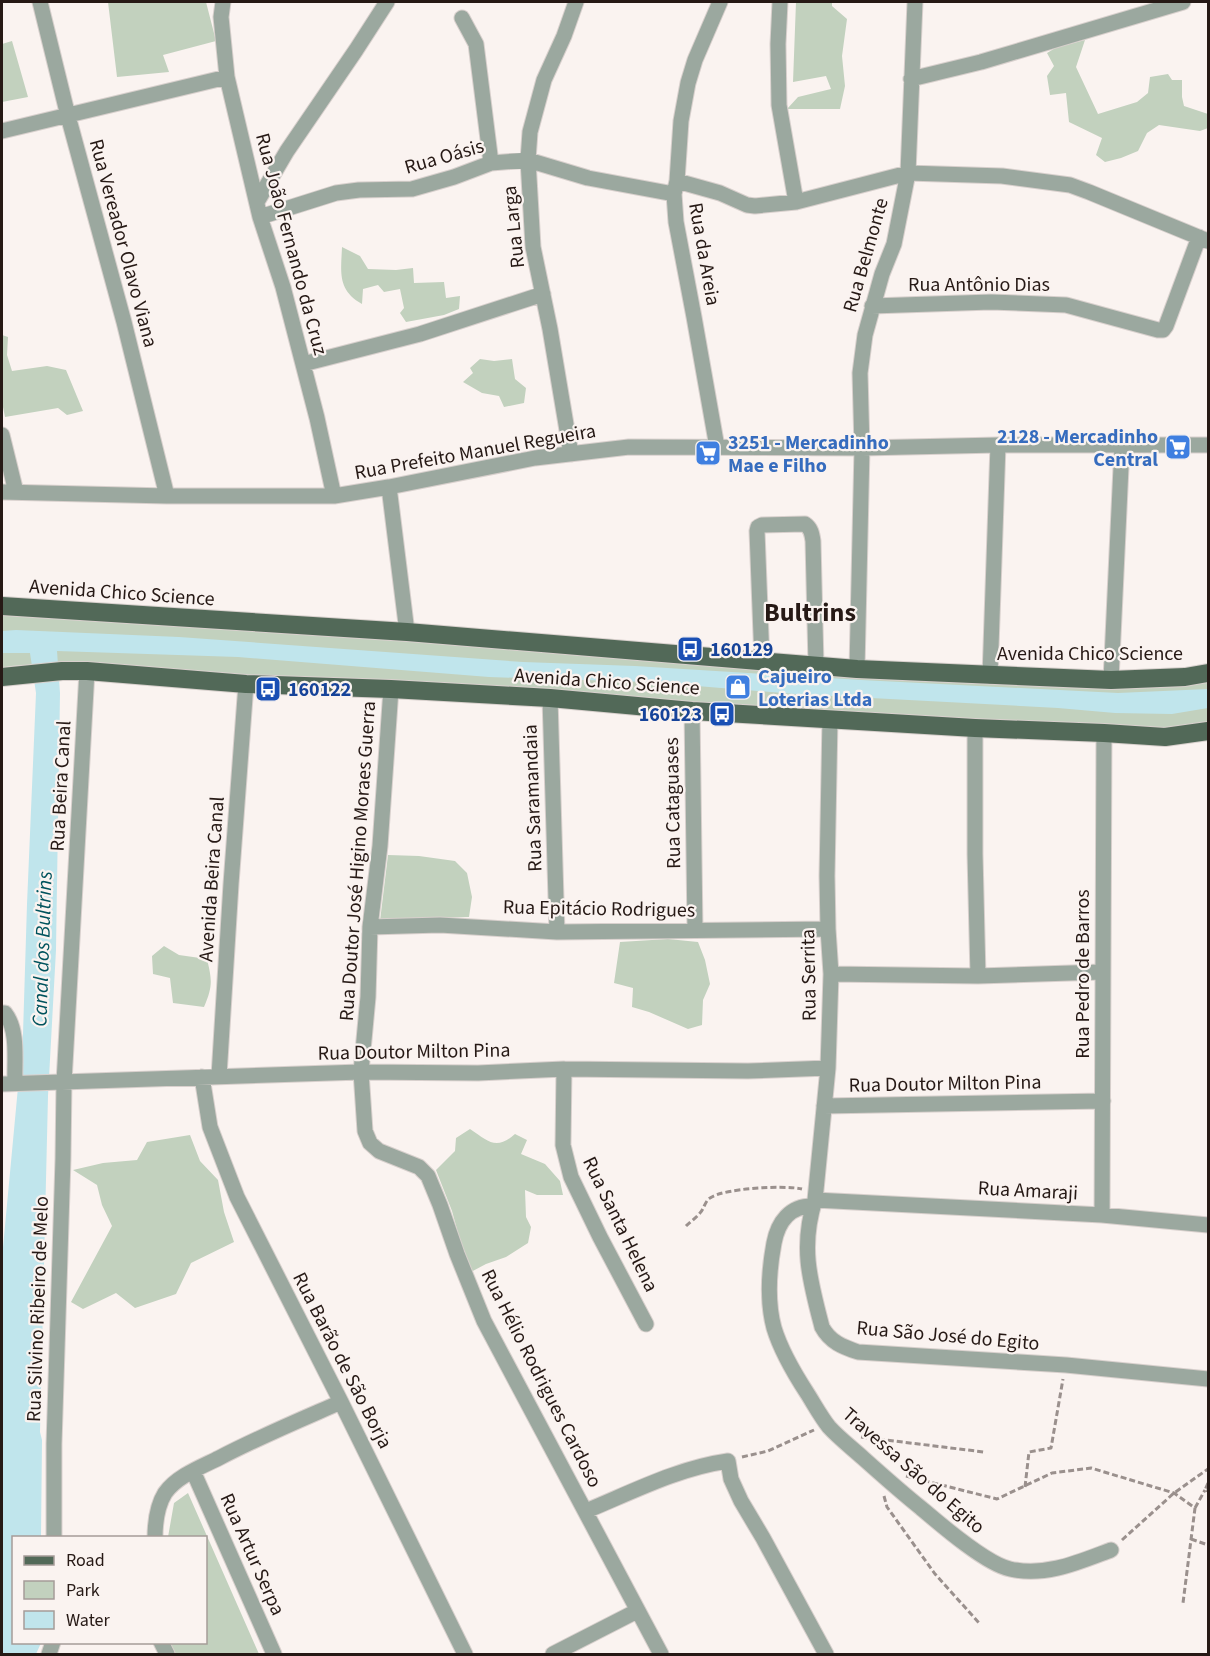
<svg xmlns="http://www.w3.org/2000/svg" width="1210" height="1656" font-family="'Source Sans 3',sans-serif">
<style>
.green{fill:#c2d1be}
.water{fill:#c0e5ec}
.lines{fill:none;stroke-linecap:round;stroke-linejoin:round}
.minor-casing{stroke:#d8d0cd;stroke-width:17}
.major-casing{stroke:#d8d0cd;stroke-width:20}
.path{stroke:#9a908d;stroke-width:3;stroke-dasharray:6 3;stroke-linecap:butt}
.minor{stroke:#9ba89f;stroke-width:15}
.major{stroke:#526958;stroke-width:18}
.labels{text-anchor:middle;stroke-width:4.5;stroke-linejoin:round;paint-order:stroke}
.street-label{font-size:20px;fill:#261915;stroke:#faf3f0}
.shop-label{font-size:20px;font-weight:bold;fill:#366cbe;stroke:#faf3f0;text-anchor:start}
.transit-label{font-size:20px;font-weight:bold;fill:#164399;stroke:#faf3f0;text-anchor:start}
.water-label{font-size:21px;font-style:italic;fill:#00535d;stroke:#faf3f0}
.district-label{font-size:26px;font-weight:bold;fill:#261915;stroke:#faf3f0}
</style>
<rect width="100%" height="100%" fill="#faf3f0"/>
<path class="green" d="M108,2H206L216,41L163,55L169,72L117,77Z
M796,2H832V6L847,19L842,56L845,86L840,109H787L798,97L831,89L826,76L793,82Z
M1085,40L1076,67L1098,114L1137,102L1148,93L1150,77L1168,74L1172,80H1182V97L1184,106L1208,114V128L1200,131L1159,125L1147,133L1138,151L1121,158L1105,162L1096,155L1102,138L1069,122L1066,93L1050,95L1047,76L1054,66L1047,53L1057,47Z
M12,41L28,97L2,102V44Z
M342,247L360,256L368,269L396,270L413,268L414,283L444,282L446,298L460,296L459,309L444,315L406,322L400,313L404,308L400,289L384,292L378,285L363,289L362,304C337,290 341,272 342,247Z
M2,335L8,337L7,355L12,371L47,366L66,370L83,411L67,415L58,408L5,417L2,402Z
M480,359L494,361L512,359L515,379L526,388L524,403L504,407L499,396L482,393L463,382L473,373L470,368Z
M2,611L419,638L1208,678V724L1176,728L1088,727L50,664L11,666L2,668Z
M388,855L419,856L455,861L467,873L472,897L469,917L419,918L380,921Z
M668,939L698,942L705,960L710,984L703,1000L702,1025L688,1029L649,1012L632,1007L633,988L614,983L620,942Z
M164,946L179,955L207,959C212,980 213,986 204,1007L173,1003L170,978L153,974L152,956Z
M470,1129C488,1141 496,1151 515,1134L527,1140L521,1154L545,1164L560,1181L563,1195H537L525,1190L526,1217L531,1227L528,1243L506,1257L486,1264L469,1273L452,1211L436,1170L455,1151L456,1138Z
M190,1135L200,1161L218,1180L224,1212L234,1242L191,1263L176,1294L135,1308L116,1293L83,1309L71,1302L112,1226L102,1205L97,1185L73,1170L103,1163L137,1160L147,1142Z
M188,1493L259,1654H174L166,1643L206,1642V1538L168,1537L174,1503Z"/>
<path class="water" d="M16,630L179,637L523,662L635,666L861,680L1118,693L1208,689V708L1172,714L1115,713L1058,708L795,694L648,682L489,677L238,657L57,651L60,693L56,950L48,1096L40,1432L42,1440L41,1537L14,1538V1642L41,1643L36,1654H2V1258L23,1034L27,904L36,693L30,653H2V631Z"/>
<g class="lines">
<g class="minor-casing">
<path id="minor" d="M40,2L68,116L124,322L167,496
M223,2L221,17L227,77L260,217L283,287L317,418L334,496
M780,2L778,44L779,105L796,202
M462,18L476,44L491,163
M911,79L981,62L1183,2
M2,131L227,77
M677,181L720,193L747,205L755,206L796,202L908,173L1002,176L1070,185L1089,192L1208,241
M257,202L287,151L356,50L387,2
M260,217L336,193L359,190L412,189L454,177L491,163L528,160L588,178L674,194
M872,306L991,302L1066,305L1158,330H1163L1166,326L1199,237
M303,364L420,334L543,294
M2,435L16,492
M717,447L694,317L676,222L674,194L677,181L681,121L688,83L695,60L720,2
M571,454L550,329L533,247L528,160L530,132L544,80L564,36L576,2
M389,487L407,632
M2,492L167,496H334L389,487L535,458L629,447L862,448L998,445H1208
M762,661L757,531L758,527L762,525L805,524C811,528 812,534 813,541L816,665
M857,669L862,448L860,373L865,335L882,274L894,244L908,173L915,2
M990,676L998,445
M1111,680L1122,446
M391,689L380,846L370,927L368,997L361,1072L365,1131L370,1143L379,1151L419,1167L428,1176L440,1205L457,1254L484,1321L661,1654
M550,698L557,932
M692,711L695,930
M830,719L827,876L828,929L831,974L828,1068L815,1200L1102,1215L1208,1225
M975,728V854L978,976
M370,927L440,925L557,932L828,929
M831,974L978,976L1102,972
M2,1013H5C19,1031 14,1062 15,1083
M564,1069L563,1145L571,1177L600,1237L646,1324
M219,1076L231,884L246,684
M202,1077L210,1127L237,1197L341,1402L465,1654
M2,1084L361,1072L478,1073L564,1069L748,1071L828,1068
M824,1106L1103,1101
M815,1200C800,1247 810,1281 822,1327C830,1342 843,1347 858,1352L1066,1365L1208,1379
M812,1206C790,1206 778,1222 774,1243C769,1270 767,1302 774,1328C781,1351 794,1373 807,1393C814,1404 821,1417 829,1427C839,1438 852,1448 863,1458C882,1475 901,1492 921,1508C941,1525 986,1564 1010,1569C1046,1577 1079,1562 1111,1550
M1102,1215L1104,733
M193,1471L274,1654
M586,1511C632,1492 678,1468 728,1461L731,1479L741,1501L763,1538L826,1654
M54,1538V1444L63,1159L64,1082L87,671
M155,1538C155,1522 157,1506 165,1493C177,1476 201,1467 219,1458C259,1437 300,1420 341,1402
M161,1642L167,1654
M49,1654L53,1642
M553,1654L637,1611"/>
</g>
<g class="major-casing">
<path id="major" d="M2,606L407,632L857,669L1111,680L1185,677L1208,673
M2,677L62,671H87L246,684L391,689L550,698L692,711L975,728L1104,733L1165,737L1208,731"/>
</g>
<path class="path" d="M686,1226C690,1222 696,1218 700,1213C704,1209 705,1201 710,1198C724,1188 785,1185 802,1189
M861,1437L984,1452
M742,1457L768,1451L814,1430
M906,1476L997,1499L1052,1473L1091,1468L1174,1493L1195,1508L1183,1603
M1208,1483L1205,1490L1208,1491
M1025,1487L1029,1452L1051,1448L1063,1379
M884,1496L887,1507L935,1574L980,1624
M1195,1508L1205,1490
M1191,1539L1208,1545
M1122,1540L1174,1493L1208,1469"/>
<use href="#minor" class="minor"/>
<use href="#major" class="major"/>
</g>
<defs>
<g id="supermarket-square" transform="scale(1.35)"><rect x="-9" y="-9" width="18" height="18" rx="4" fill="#3f7fe0" stroke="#faf3f0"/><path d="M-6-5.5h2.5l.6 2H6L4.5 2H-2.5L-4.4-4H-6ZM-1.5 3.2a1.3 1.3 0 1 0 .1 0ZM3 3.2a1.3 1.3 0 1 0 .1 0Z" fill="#fff"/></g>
<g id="bus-square" transform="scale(1.35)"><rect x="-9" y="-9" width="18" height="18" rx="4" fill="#1a4fb4" stroke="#faf3f0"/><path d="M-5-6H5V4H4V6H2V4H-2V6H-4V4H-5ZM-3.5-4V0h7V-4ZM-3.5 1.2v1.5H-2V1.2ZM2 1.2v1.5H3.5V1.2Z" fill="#fff"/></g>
<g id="shop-square" transform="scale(1.35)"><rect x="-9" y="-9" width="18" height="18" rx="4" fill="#3f7fe0" stroke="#faf3f0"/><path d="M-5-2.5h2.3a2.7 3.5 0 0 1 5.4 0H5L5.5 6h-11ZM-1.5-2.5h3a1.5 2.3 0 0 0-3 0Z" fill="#fff"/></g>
</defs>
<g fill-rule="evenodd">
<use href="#supermarket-square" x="1178" y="447"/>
<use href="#supermarket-square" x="708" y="453"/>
<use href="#bus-square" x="690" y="649"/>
<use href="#shop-square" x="738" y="687"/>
<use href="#bus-square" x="268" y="689"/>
<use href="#bus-square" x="722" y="714"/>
</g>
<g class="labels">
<g class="street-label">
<text transform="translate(444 156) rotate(-16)" y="7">Rua Oásis</text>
<text transform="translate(513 227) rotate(-96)" y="7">Rua Larga</text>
<text transform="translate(124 243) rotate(75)" y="7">Rua Vereador Olavo Viana</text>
<text transform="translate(292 244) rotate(75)" y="7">Rua João Fernando da Cruz</text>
<text transform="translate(705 254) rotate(80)" y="7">Rua da Areia</text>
<text transform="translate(865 255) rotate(-74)" y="7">Rua Belmonte</text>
<text x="979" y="291">Rua Antônio Dias</text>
<text transform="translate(475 451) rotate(-10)" y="7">Rua Prefeito Manuel Regueira</text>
<text transform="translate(122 592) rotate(4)" y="7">Avenida Chico Science</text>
<text x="1090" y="660">Avenida Chico Science</text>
<text transform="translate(607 681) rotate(4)" y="7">Avenida Chico Science</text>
<text transform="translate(60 786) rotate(-87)" y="7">Rua Beira Canal</text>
<text transform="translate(532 798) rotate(-92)" y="7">Rua Saramandaia</text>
<text transform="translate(672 803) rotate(-91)" y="7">Rua Cataguases</text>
<text transform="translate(357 861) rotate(-86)" y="7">Rua Doutor José Higino Moraes Guerra</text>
<text transform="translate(211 879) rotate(-86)" y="7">Avenida Beira Canal</text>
<text transform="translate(599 908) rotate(1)" y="7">Rua Epitácio Rodrigues</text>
<text transform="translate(1082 974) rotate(-90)" y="7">Rua Pedro de Barros</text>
<text transform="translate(808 975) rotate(-91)" y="7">Rua Serrita</text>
<text transform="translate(414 1051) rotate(-1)" y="7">Rua Doutor Milton Pina</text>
<text transform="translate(945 1083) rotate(-1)" y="7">Rua Doutor Milton Pina</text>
<text transform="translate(1028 1190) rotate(3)" y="7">Rua Amaraji</text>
<text transform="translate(621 1224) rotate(64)" y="7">Rua Santa Helena</text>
<text transform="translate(37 1309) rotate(-88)" y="7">Rua Silvino Ribeiro de Melo</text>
<text transform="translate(948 1335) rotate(5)" y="7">Rua São José do Egito</text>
<text transform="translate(343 1360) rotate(63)" y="7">Rua Barão de São Borja</text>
<text transform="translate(542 1378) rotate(63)" y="7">Rua Hélio Rodrigues Cardoso</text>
<text transform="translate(914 1470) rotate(41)" y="7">Travessa São do Egito</text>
<text transform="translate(253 1554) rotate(66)" y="7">Rua Artur Serpa</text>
</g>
<g class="shop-label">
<text x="1158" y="443" text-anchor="end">2128 - Mercadinho<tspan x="1158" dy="23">Central</tspan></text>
<text x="728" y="449">3251 - Mercadinho<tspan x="728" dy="23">Mae e Filho</tspan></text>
<text x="758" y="683">Cajueiro<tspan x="758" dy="23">Loterias Ltda</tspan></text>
</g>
<g class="transit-label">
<text x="710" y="656">160129</text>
<text x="288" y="696">160122</text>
<text x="702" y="721" text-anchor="end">160123</text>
</g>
<g class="water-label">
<text transform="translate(42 949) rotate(-88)" y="7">Canal dos Bultrins</text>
</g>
<g class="district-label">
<text x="810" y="621">Bultrins</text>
</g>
</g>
<rect width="1210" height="1656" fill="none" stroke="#261915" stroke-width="6"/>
<rect x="12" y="1536" width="195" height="108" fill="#faf3f0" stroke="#a59c98" stroke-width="1.5"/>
<rect x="24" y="1556" width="30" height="9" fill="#526958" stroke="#a59c98" stroke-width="1.5"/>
<text x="66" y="1566" font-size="18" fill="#261915">Road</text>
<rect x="24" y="1581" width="30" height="18" fill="#c2d1be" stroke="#a59c98" stroke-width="1.5"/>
<text x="66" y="1596" font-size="18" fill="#261915">Park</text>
<rect x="24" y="1611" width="30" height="18" fill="#c0e5ec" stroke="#a59c98" stroke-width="1.5"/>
<text x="66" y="1626" font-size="18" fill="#261915">Water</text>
</svg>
